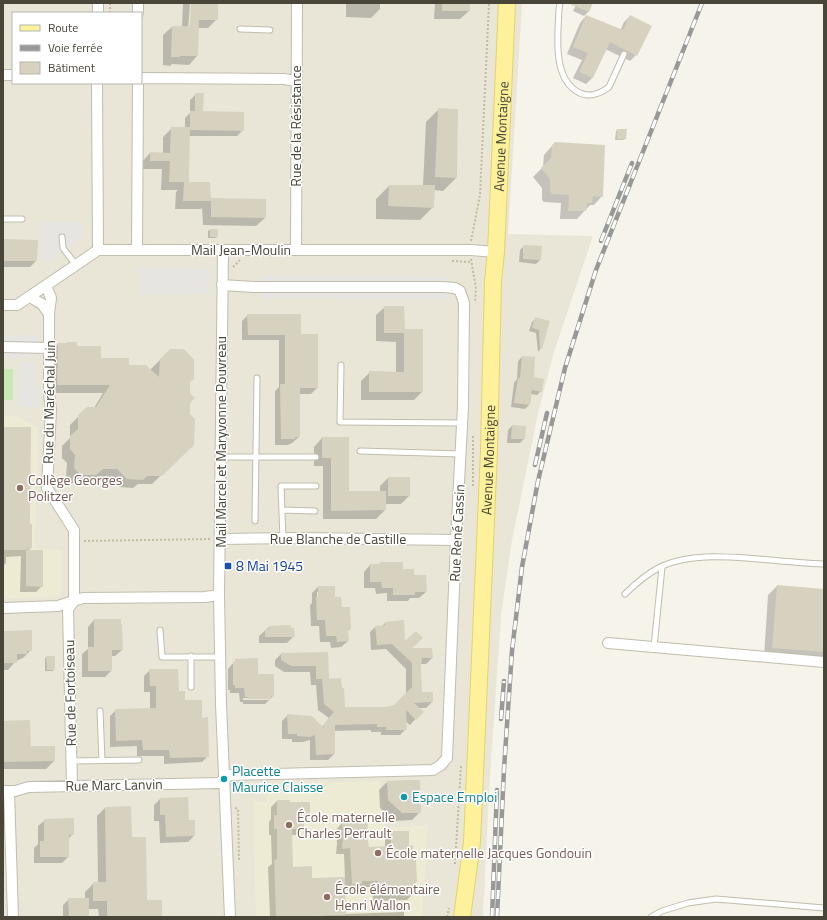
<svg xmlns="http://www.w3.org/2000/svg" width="827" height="920" font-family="'Titillium Web',sans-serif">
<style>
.residential{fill:#e9e6d8;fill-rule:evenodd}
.education{fill:#eeebd4}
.green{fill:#c8e8b4}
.parking{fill:#e7e5e1}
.shadow{fill:#0003;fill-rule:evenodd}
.building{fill:#d7d1bf}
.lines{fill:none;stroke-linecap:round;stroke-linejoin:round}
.lane-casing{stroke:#c0bdac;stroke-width:7}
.street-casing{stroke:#c0bdac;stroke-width:12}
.primary-casing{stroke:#e3d36a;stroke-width:18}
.path{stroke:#c2bb9e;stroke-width:2;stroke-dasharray:2 2;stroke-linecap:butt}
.lane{stroke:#fff;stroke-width:5}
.street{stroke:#fff;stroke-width:10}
.primary{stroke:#fdf29b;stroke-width:16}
.rail-casing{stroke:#989898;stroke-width:4.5}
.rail{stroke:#fff;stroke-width:3;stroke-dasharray:9;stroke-linecap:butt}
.education-dot{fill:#8d6e63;stroke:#fff;stroke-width:1.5}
.transit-dot{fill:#1a4fb4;stroke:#fff;stroke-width:1.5}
.culture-dot{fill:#0f9aa8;stroke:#fff;stroke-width:1.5}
.labels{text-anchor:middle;stroke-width:3;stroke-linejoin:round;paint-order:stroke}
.street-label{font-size:14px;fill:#494538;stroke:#fff}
.education-label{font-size:14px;fill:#785e54;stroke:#fff;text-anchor:start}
.transit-label{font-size:14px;fill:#164399;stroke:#fff;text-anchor:start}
.culture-label{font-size:14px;fill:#0d838f;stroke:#fff;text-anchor:start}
</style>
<rect width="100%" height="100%" fill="#f5f3ea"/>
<path class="residential" d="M3,3H522L508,234L593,236L554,352L539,409L512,540L501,615L489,792L483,917H3ZM13,13H141V83H13Z"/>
<path class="education" d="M3,416L19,417L38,428L35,548L62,550L61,596L3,599Z
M380,781L384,828L428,825L422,917H256L253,801L267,802L268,784Z"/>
<path class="green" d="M3,369H13V400H3Z"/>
<path class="parking" d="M41,222H82L81,239L50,261H41Z
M140,268L211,269V294L140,295Z
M262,276L448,277V299L262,298Z
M38,335V358H3V336Z
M20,362L36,363L35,385L40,386L39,408L17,406Z"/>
<path class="shadow" d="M183,3H190L188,31H190L192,3H217V19L208,28H198L197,56L189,65L172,64L170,66L163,65V35L172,27H182Z
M346,3H380V9L371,18L346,17Z
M435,3H468L469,11L460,19H434Z
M577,3H592L588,12L584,16L573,11Z
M586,16L620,31L624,22L630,16L636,55L630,61L605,49L592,78L586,84L573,78L582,60L567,54L580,23Z
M196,94L202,112L243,130L237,136H189L188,182L210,200L211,199L265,218L256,226L203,225L202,207L201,209H175L176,192L178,190H161L162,169H142V162L150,153L163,154V137L172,128H185V118L190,113V100Z
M439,109L456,178L443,191L434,190L433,207L420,220L376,219V199L389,186H423L426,122Z
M617,130L625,139L623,140H615L616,131Z
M552,146L602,196L594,205H590L577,219H560L561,203L544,202L542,200V188L533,177L543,167L544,155Z
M210,230L217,237L215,238H208V231Z
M3,240L36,261L30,267H3Z
M524,246L540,260L536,264L519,262L520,250Z
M385,307L404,330L422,392L414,400H361V381L370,372L396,373V342L376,341V315Z
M248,315L300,335L317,388L311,394H299V437L292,443L288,445H275V391L279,387V340H242V321Z
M536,318L549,322L541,348L538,352L536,333L529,331L532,322Z
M58,344L76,347L99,359L151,372V369L170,350L189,382V403L184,453L152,484H138L133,488L119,487L109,477H94L87,483H71L66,477L67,463L62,458V446L70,438V425L79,416L94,408L103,393H49L50,352Z
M522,357L533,378L541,391L537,395L531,394L529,405L525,409L511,407L514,383L517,379L518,361Z
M512,426L524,439L520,443H507L508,430Z
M3,428L29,525L31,548L27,551L42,586L36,592H20L21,556L6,557V563L3,566Z
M322,438L348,492H380V486L388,478L409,496L401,504H385V510L376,519H323V466H314V447Z
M381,563L413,576L426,592L419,598H410L408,601H387V593L376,594L375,588H364V572L370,565H378Z
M777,586L824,590V661L764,657L768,595Z
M318,587L334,598L341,608L350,629L347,631L348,641L341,647L331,648L330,642H320L319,626H311L310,605L312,603V593ZM317,592H319L317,602Z
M94,620L122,650L115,656H111V671L105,677H82V654L88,649V627Z
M385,623L410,649L432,658L426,664H421V693L432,702L426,708H418L422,712L410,725L405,721L406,729L400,735H381V732H371V730L334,731V754L328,760H310V740L303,742H292V739H282V721L288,715L322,727L329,718L318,710L316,685H311L310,672H284L275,666V660L281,654L327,653L328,678L344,708H386L394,706L406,694V669L386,649L371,650L370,632L376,626H382Z
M269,627L294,636L287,643H259V636Z
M3,632L31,650L23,658L16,661L8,670H3Z
M47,657L54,669L53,671H45V658Z
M236,660L257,675L273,696L269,700V698H243V700H269L265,704H243V702H240L239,693H230V690H228V669Z
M150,670L178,692L184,702L201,719L208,756L202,762L164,764V756H137V746L110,747V716L116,710L150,709V692H144V676Z
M3,722L30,747L54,761L46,769H3Z
M387,782L420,812L412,820L394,821L380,808L379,790Z
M160,799L188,821H194V836L188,842L160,843L159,821H154V805Z
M277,801L309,814L303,820V829L297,835H291L292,868L311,879L345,878L344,854H336L337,843L336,830L342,823L353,824L366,835L368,848L385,847V839L391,832L408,847L416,882L413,885V894L407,900L373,901L372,887H357L354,890H345V914L404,912V917H321L319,906L312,917H270L268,867L272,864L271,835H269V822L271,819V807Z
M105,808L131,838L146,901L161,917H99L98,909H88V917H63V905L69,899H85V892L94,883H98L97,816Z
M45,820L73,834L68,839V857L62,863H34V848L38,844V826Z"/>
<path class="building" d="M191,3H218V20H199L198,56H180V57H171L172,26H190Z
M442,3H470V11H442Z
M567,3H593L589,12Z
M586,15L623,30L630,15L652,26L637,56L610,42L593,78L579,72L588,53L573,47Z
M195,93H204L203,111L244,112V131L190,130V111H195Z
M438,108L458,109L457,178L435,177Z
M171,127H190L189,182H169L170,161H150V152L170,153Z
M617,129H627L626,139H617Z
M555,142L605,145L603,197L593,196L592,203H587L586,211H568L569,195L552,194L550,191V179L541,168L551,158L552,145Z
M184,182H210L211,201H183Z
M389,185H435L434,208L388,206Z
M211,198L266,199V218L211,217Z
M210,229H218V237H210Z
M3,239L38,240L37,261H3Z
M523,245L542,246L541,260L523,259Z
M384,306H404L405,329H423V392H369V371L404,372V333H384Z
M247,314H301V334H318V388H300V437H295V439H281L280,384H285V335H248Z
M535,317L550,321L542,349H540L539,330L532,328Z
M67,342H77V346H101V358H129V365H146L159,377L160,359L170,349H184L194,360V379L190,382V393L195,398L190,403V414L195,419L194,445L162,476H147L143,480L127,479L117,469H103L96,475H80L74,468L75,455L70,449V436L78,429V415L87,407H96L110,385H57L58,343H67Z
M522,356L535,357L534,377L544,379L542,392L532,390L530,405L514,403L518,378H520Z
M512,425L526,426L525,439H511Z
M3,427H31L30,524H32V548L25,550H3Z
M322,437H349V491H386V510L331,511V458H322Z
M388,477H410V496H388Z
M26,550H43V587L26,586Z
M380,562H403V569H414V575H426L427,592H415V595H393V588H382L381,582H370V564H380Z
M777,585L824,589V652L772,648Z
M318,586H335V597H341L342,607H350L351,629H348L349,641L337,642L336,636H326L325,620H317L316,597H318Z
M94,619H121V624H122L123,650H112V671H88V647H94Z
M404,620L405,641L416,631L423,638L412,648H432L433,658H422L421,668L422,692H433V702L414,703L424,712L416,720L406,710L407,730H386V727H377V724L335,725V754L316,755L315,735L310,737L297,736V734H288L287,714L312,716L324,728L323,725L334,712L324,704L322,679L341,678L342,688H344L345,707H386L394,705L412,687V663L392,644L377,645L375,626L385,625V622Z
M290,625L291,628H294L295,637H265V629H269V626Z
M32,630V651H27V654H17V663H3V631Z
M328,652L329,679H316V666H291L281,660V653Z
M46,656H55V670H47Z
M258,658V674H274V696H271V699H248V697H245L244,688H235V685H233V662H235V659Z
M149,669H178L179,691H185V700H202V718L208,717L209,757L170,758L169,750H143L142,740L116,741L115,709L156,708V686H150Z
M30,720L31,746H55V761L3,762V721Z
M407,780H420L421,813H402L388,800L387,781Z
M188,797L189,820H195V836L166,837L165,815H160V798Z
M277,800H290V802H310V815H304V829H292L293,867L312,866V878L345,877L346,915L276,917L274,860L277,859V829H274V815H277Z
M131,806L132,837H146L147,900H162V917H107V901H93V882H106L105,807Z
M74,818V835H69V857H40V841H44V819Z
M342,822L353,823L368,822L367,835L369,847L391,846V831H409V846L413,845V860H416L417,882H414V894L379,895L378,881H362V884H352L350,848L342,849L343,836Z
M68,898H89V917H69Z"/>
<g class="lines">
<g class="lane-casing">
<path id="lane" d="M560,3L559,9C558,34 552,78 578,92C588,98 600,94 609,87L624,54
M240,29L270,30
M3,219H22
M62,237L63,248L76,265
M341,365L340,422L463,423
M360,451L461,454
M221,457H316
M282,510L315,511
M255,521L257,378
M283,539L281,486H316
M625,594C636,583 648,573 662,566C693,553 727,557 759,559C781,561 802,563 824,564
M160,630L162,657H221
M654,647L662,567
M191,687V656
M100,711L102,760
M71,761L139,760
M651,917L662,911L688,903L716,899L824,908"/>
</g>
<g class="street-casing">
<path id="street" d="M138,3V13
M98,13V3
M3,75H13
M141,78L284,79L296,81
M97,83L98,250
M137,250L138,83
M223,250L219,595L221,704L230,917
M296,250L297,3
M46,286L51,298L49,314V393L51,410L47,488L74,530V601L68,609L72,786
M30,297L42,304L49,314
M3,305H17L98,250H471L496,252
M3,347L49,348
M220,539L298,538L456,540
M3,608L58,606L83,598L205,597L219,595
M608,643L824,662
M3,791H15L29,787L219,783L230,775L433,770L441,765L447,758L456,540L463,406L464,303L460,291L455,288L443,287H254L222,285
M9,791L13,917"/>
</g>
<g class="primary-casing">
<g id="primary">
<path id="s1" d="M462,917L472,842L489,451L493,281L496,252L507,3"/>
</g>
</g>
<path class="path" d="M110,3V13
M471,241L480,195L489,3
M471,259L476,289L475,302
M452,261L471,262
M233,267L240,260
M473,436V488
M84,541L210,539
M235,808L238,809L239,860
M455,864L461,766
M447,917L449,908"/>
<use href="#lane" class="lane"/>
<use href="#street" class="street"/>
<use href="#primary" class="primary"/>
<g class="rail-casing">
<path id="rail" d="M601,241L632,163
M535,465L547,413
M501,719L504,681
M492,917L497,790
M497,917L504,769L512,651L522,567L538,481L565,368L596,270L702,3"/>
</g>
<use href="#rail" class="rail"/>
</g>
<g class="education-dot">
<circle cx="20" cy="488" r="4"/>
<circle cx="289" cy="825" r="4"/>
<circle cx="378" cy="853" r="4"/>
<circle cx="327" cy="897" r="4"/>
</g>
<rect class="transit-dot" x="224" y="562" width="8" height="8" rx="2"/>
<g class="culture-dot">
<circle cx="224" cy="779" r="4"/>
<circle cx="404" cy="797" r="4"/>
</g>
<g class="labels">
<g class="street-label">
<text transform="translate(296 126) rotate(-90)" y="5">Rue de la Résistance</text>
<text dy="5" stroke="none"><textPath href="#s1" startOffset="782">Avenue Montaigne</textPath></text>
<text x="241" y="255">Mail Jean-Moulin</text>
<text transform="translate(49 402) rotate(-89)" y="5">Rue du Maréchal Juin</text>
<text transform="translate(221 442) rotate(-90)" y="5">Mail Marcel et Maryvonne Pouvreau</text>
<text dy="5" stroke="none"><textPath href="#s1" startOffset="458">Avenue Montaigne</textPath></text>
<text transform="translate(457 533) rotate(-87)" y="5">Rue René Cassin</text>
<text x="338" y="544">Rue Blanche de Castille</text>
<text transform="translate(70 693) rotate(-91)" y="5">Rue de Fortoiseau</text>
<text transform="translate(114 785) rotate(-1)" y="5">Rue Marc Lanvin</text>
</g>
<g class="education-label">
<text x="28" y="485">Collège Georges<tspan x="28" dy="16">Politzer</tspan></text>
<text x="297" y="822">École maternelle<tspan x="297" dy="16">Charles Perrault</tspan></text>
<text x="386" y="858">École maternelle Jacques Gondouin</text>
<text x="335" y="894">École élémentaire<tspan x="335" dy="16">Henri Wallon</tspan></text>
</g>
<g class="transit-label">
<text x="236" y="571">8 Mai 1945</text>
</g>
<g class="culture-label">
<text x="232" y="776">Placette<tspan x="232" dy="16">Maurice Claisse</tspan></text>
<text x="412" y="802">Espace Emploi</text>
</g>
</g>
<rect width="827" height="920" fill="none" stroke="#494538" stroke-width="8"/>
<rect x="12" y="12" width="130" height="72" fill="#ffffff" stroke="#b6b5af"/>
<rect x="20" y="25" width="20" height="6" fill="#fdf29b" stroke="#b6b5af"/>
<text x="48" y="32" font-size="12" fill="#494538">Route</text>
<rect x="20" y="45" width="20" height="6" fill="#989898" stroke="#b6b5af"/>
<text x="48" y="52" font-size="12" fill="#494538">Voie ferrée</text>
<rect x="20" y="62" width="20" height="12" fill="#d7d1bf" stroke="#b6b5af"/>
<text x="48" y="72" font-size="12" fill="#494538">Bâtiment</text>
</svg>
